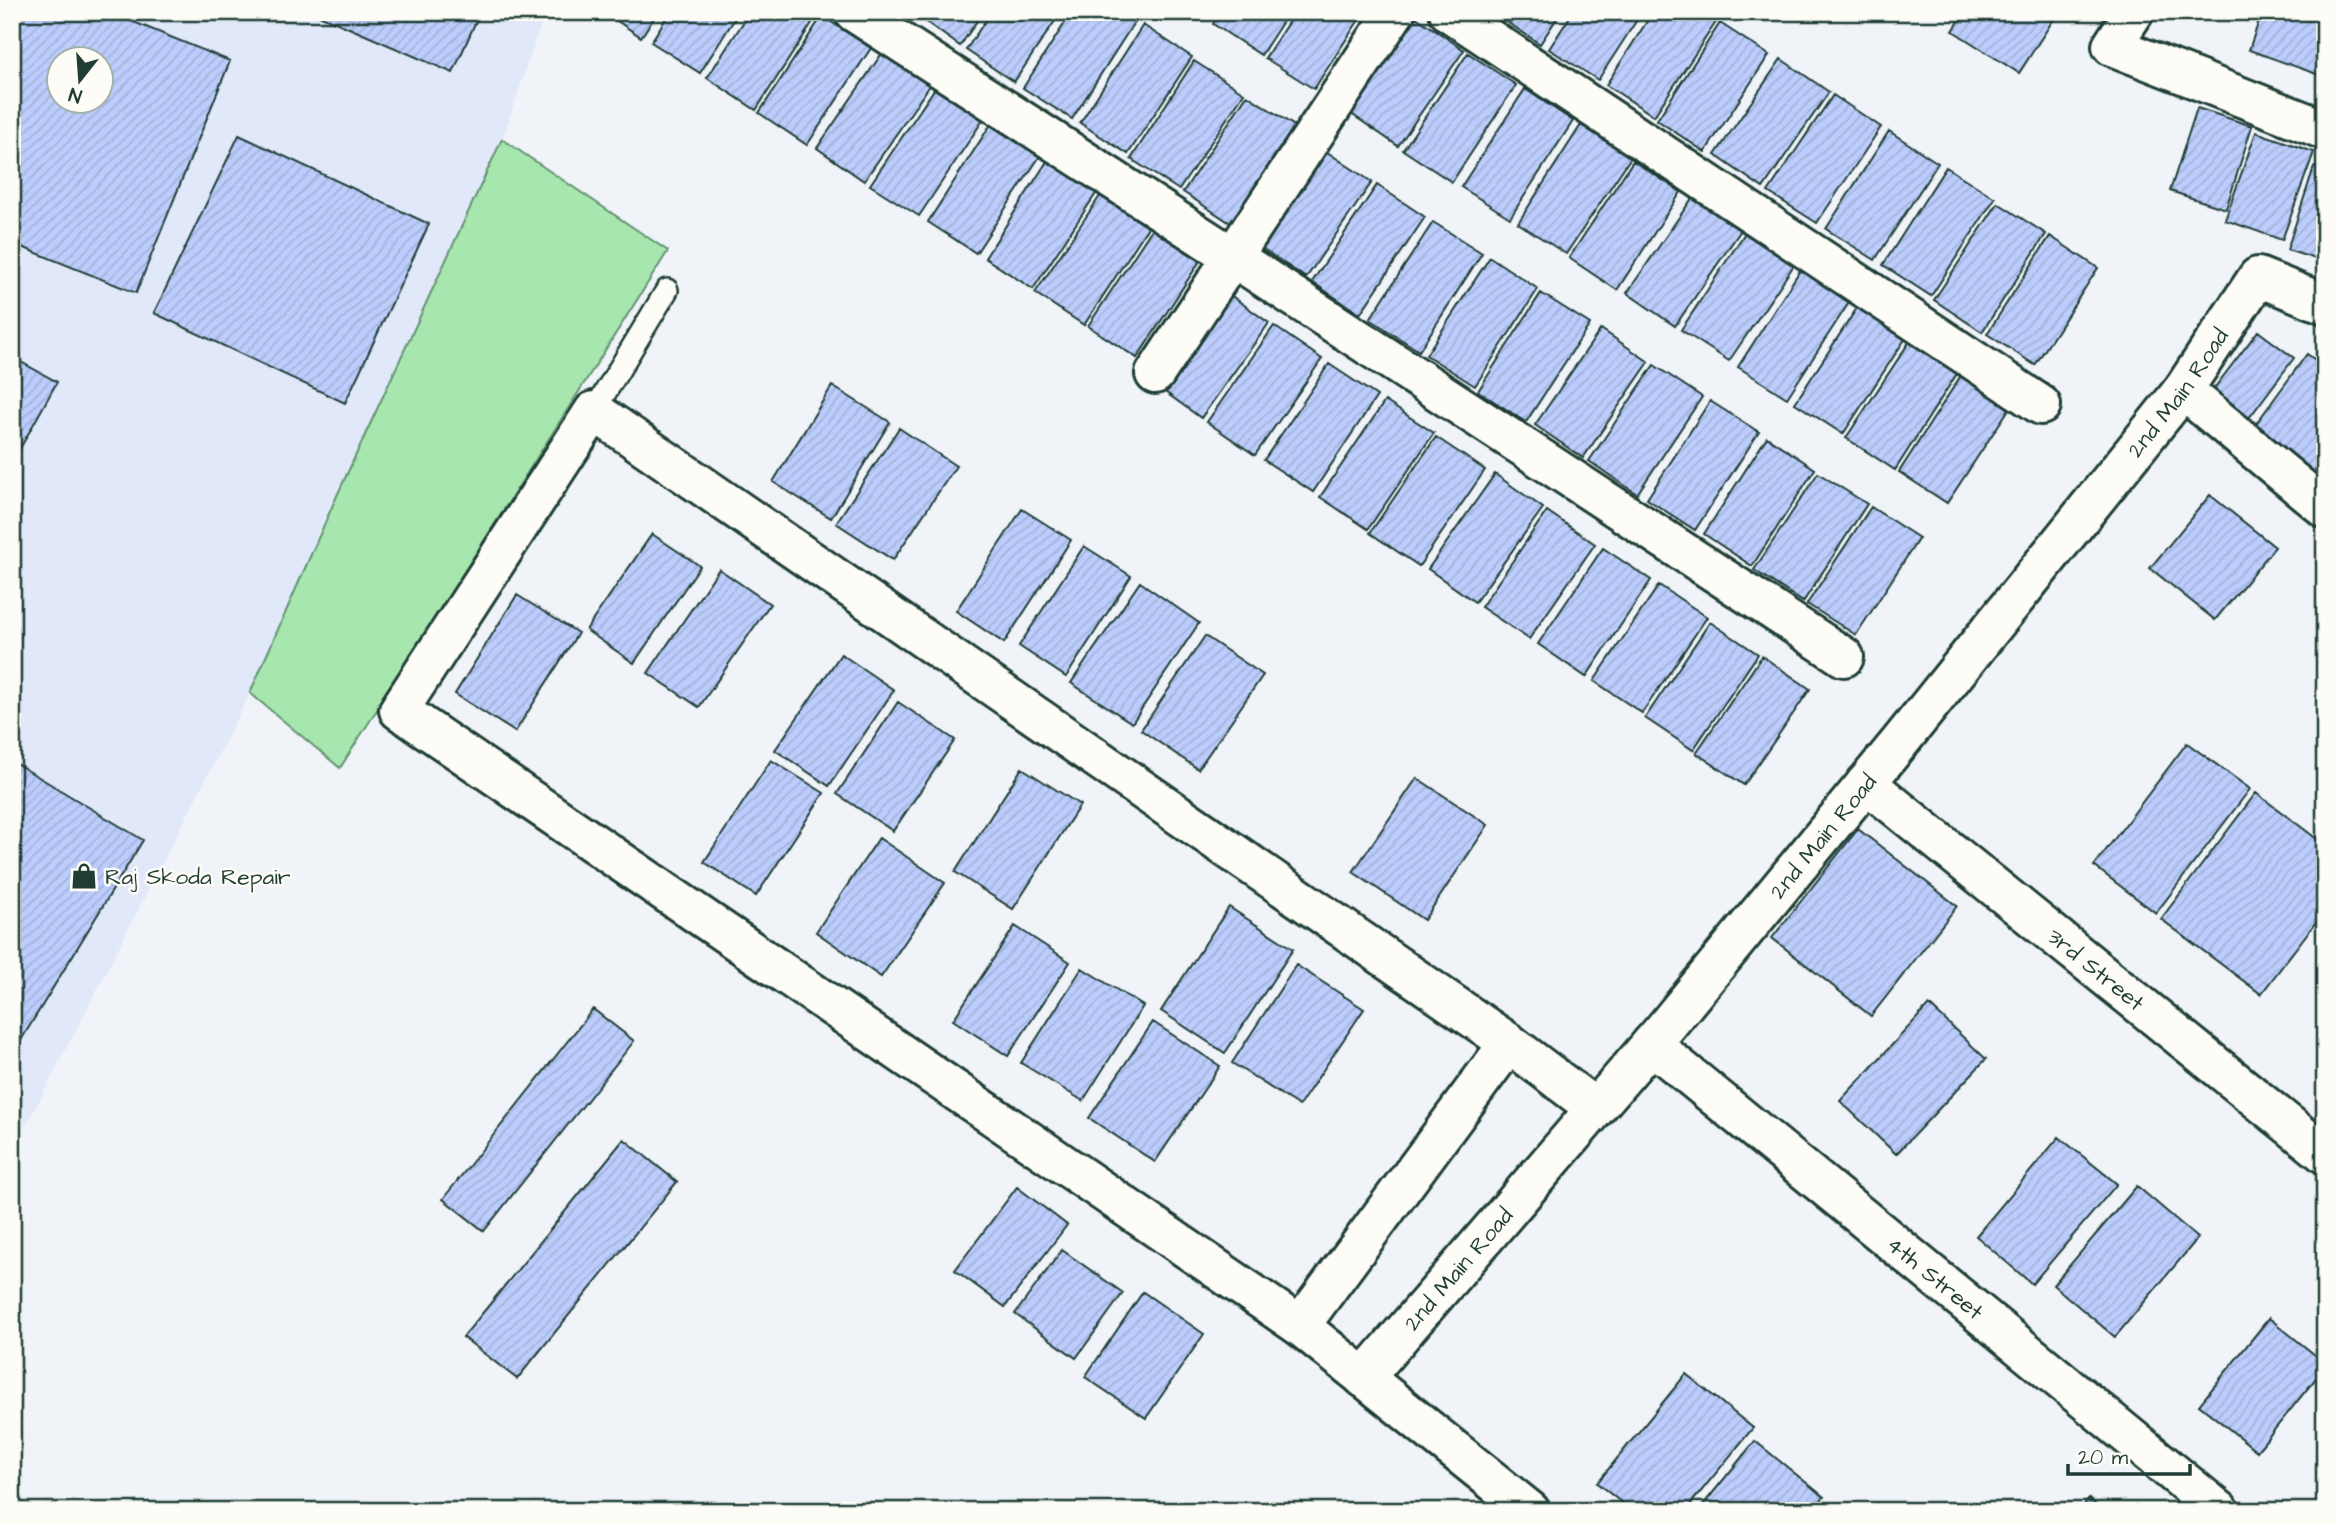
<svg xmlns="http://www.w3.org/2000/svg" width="2337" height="1523" font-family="'Architects Daughter',sans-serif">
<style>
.built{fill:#e0e8fa;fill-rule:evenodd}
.garden{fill:#a7e6ae;stroke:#639271;stroke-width:2}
.building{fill:url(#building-hatch);stroke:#1f3d34;stroke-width:2;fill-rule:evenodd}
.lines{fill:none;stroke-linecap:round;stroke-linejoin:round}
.lane-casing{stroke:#1f3d34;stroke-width:26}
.street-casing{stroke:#1f3d34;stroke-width:44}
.lane{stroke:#fdfcf7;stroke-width:21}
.street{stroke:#fdfcf7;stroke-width:38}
.labels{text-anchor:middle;stroke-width:5;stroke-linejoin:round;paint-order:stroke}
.street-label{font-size:23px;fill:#1f3d34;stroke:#fdfcf7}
.poi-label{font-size:23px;fill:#1f3d34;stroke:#fdfcf7;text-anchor:start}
</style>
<defs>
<pattern id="building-hatch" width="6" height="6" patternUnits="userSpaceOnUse" patternTransform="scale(1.75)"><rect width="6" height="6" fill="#bccdfd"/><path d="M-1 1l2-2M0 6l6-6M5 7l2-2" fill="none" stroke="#a1b1d9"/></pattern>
</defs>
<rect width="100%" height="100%" fill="#f0f3f8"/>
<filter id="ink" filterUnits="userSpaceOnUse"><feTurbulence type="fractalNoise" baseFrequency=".0143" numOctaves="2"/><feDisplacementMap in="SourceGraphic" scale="14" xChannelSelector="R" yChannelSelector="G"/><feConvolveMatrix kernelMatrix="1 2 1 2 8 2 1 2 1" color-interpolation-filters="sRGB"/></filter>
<g filter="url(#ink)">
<path class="built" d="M12,12H545L502,140L335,500L250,693L32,1115L12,1142ZM60,60H102V102H60Z"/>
<path class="garden" d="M502,139L668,251L340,768L250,693L335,500Z"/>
<path class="building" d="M14,12H109L230,61L136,293L12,243ZM60,60H102V102H60Z
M312,12H480L453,73Z
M604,12H658L641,37Z
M670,12H739L700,73L651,42Z
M750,12H819L756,110L707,78Z
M912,12H983L960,46Z
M991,12H1061L1014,82L966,50Z
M1072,12H1122L1135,21L1072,119L1023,88Z
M1220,12H1289L1261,55L1213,24Z
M1295,12H1364L1314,89L1265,58Z
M1492,12H1561L1540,44Z
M1573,12H1642L1598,80L1549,49Z
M1653,12H1708L1718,19L1654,116L1606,85Z
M1965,12H2054L2057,14L2019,73L1953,31Z
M2262,12H2325V77L2249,50Z
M822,16L871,48L807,145L759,113Z
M1416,17L1464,50L1398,146L1350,113Z
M1720,23L1769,55L1705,152L1657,120Z
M1143,25L1192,57L1128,154L1080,123Z
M883,52L930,85L864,181L817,148Z
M1468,53L1516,85L1452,182L1403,150Z
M1781,59L1829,92L1763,188L1715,155Z
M1194,61L1244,93L1179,190L1131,159Z
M935,88L983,120L919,216L870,185Z
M1525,89L1573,121L1510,218L1461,187Z
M1247,95L1296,127L1232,224L1183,192Z
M1833,95L1881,127L1817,223L1768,192Z
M2197,108L2252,126L2226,209L2170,191Z
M991,124L1040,156L976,253L928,222Z
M1581,125L1631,157L1566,254L1518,223Z
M1889,131L1938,163L1875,260L1826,229Z
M2256,132L2314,152L2282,240L2225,220Z
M239,135L429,224L345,403L154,313Z
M1324,150L1372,182L1306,278L1258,246Z
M1048,160L1097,192L1033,289L985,258Z
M1633,161L1681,192L1617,290L1569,258Z
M1946,167L1995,198L1931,296L1883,265Z
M2314,167L2325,171V262L2287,250Z
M1377,185L1425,217L1360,314L1312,282Z
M1100,196L1148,227L1084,325L1035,293Z
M1693,197L1741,230L1675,326L1627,293Z
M1998,203L2046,234L1982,332L1934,300Z
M1433,222L1482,253L1419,351L1370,319Z
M1152,229L1200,261L1137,358L1088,326Z
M1745,233L1794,265L1729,361L1681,330Z
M2050,236L2098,268L2035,365L1987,334Z
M1490,257L1538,289L1475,386L1426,355Z
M1801,269L1850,301L1787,398L1738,367Z
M1222,289L1269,323L1201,418L1154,384Z
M1541,293L1590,324L1526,422L1478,391Z
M1859,305L1907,336L1843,434L1795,403Z
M1274,326L1322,359L1255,455L1207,422Z
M1601,329L1649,362L1583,458L1535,425Z
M2258,331L2294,358L2243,426L2206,399Z
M1910,341L1958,372L1895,470L1846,438Z
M2307,354L2325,367V462L2315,475L2253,428Z
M12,357L57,382L12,463Z
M1329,364L1377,396L1313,492L1264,460Z
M1654,365L1702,397L1637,494L1589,461Z
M1962,374L2011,406L1947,503L1899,472Z
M832,386L890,422L831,518L773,482Z
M1385,401L1434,433L1368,529L1320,497Z
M1710,401L1759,432L1695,530L1647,499Z
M899,428L956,466L893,560L836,523Z
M1436,437L1485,470L1419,566L1370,533Z
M1767,437L1815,469L1752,566L1704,534Z
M1818,473L1867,504L1803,602L1754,570Z
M1495,474L1543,508L1475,602L1428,569Z
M2210,495L2275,547L2215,620L2150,568Z
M1871,507L1919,538L1856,635L1807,604Z
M1022,509L1071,540L1004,643L956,611Z
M1547,511L1595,544L1529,639L1481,607Z
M652,534L700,566L634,663L586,630Z
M1084,546L1131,576L1066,677L1019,646Z
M1603,548L1651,580L1586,677L1538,644Z
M719,569L770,604L699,707L648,673Z
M1140,582L1199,623L1132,723L1071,683Z
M1659,585L1707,617L1642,713L1594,681Z
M517,595L578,633L515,732L455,694Z
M1710,622L1758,654L1693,750L1645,718Z
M1205,636L1263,675L1198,769L1141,730Z
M841,654L894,690L829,786L775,750Z
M1762,656L1810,689L1744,785L1696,753Z
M898,702L955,740L893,831L837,794Z
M2187,743L2250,789L2156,913L2094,866Z
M771,760L824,793L756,896L704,862Z
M12,761L143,840L12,1055Z
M1022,768L1080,805L1013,909L955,872Z
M1417,778L1488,825L1424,920L1353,872Z
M2256,793L2325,845V910L2261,994L2161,919Z
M1858,829L1957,906L1871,1016L1772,938Z
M879,838L945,883L881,977L816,932Z
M1229,907L1293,949L1225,1053L1161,1011Z
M1015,926L1070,962L1008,1056L953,1020Z
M1296,965L1364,1009L1299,1106L1232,1063Z
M1082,968L1143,1006L1083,1101L1021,1063Z
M1929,1005L1986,1059L1896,1154L1840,1101Z
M593,1009L634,1041L484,1231L443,1199Z
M1153,1022L1220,1066L1155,1162L1089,1118Z
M2059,1137L2117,1184L2032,1284L1976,1236Z
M624,1139L677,1182L517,1379L463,1337Z
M2137,1186L2198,1238L2115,1337L2053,1285Z
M1017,1187L1067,1225L1005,1307L955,1270Z
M1062,1250L1123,1293L1076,1358L1015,1314Z
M1143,1292L1204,1334L1146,1418L1085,1377Z
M2269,1318L2325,1363V1367L2257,1451L2199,1405Z
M1686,1374L1753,1428L1685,1511H1632L1597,1483Z
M1755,1441L1824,1497L1813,1511H1698Z
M2089,1499L2103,1511H2080Z"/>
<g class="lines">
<g class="lane-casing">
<path id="lane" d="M594,411L667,290"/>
</g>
<g class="street-casing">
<g id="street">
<path d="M854,12L1233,257L1844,657"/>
<path d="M1449,12L2041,405"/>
<path d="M2134,12L2112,46L2325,130"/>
<path d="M1155,374L1395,12"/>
<path d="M2183,390L2325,508"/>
<path id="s1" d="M1866,783L2325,1154"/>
<path id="s2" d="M1651,1044L2220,1511"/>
<path d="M1300,1326L1509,1043"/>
<path id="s3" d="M1364,1378L1664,1029L1900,742L2183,390L2258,277L2325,304"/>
<path d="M1530,1511L1300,1326L399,710L594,411L1509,1043L1595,1108"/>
</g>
</g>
<use href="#lane" class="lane"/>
<use href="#street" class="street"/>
</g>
</g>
<defs>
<g id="shop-bare" transform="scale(2.1)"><path d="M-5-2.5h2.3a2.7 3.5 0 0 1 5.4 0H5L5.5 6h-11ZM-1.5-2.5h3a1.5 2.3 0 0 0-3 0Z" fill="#1f3d34" stroke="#fdfcf7" stroke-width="2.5" paint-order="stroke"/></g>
</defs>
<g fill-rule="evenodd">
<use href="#shop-bare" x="84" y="876"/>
</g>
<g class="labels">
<g class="street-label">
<text dy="8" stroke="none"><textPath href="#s3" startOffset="1278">2nd Main Road</textPath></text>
<text dy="8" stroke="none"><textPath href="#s3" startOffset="710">2nd Main Road</textPath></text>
<text dy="8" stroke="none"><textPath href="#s1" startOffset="296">3rd Street</textPath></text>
<text dy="8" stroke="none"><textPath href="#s3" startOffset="144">2nd Main Road</textPath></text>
<text dy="8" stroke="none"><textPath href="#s2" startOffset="368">4th Street</textPath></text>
</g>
<g class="poi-label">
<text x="105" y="884">Raj Skoda Repair</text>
</g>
</g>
<rect width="2337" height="1523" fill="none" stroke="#fdfcf7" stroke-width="42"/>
<rect x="21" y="21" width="2295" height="1481" fill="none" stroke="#1f3d34" stroke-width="2.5" filter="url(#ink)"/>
<g transform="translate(80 80) rotate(197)"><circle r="33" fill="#fdfcf7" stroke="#a4b0a9" stroke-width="2"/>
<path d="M0-5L12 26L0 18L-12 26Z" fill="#1f3d34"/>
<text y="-10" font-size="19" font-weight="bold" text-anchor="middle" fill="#1f3d34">N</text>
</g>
<path d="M2068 1464v10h122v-10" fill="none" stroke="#1f3d34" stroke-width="3.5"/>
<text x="2078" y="1464" font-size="21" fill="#1f3d34" stroke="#fdfcf7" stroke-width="5" paint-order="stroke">20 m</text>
</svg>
